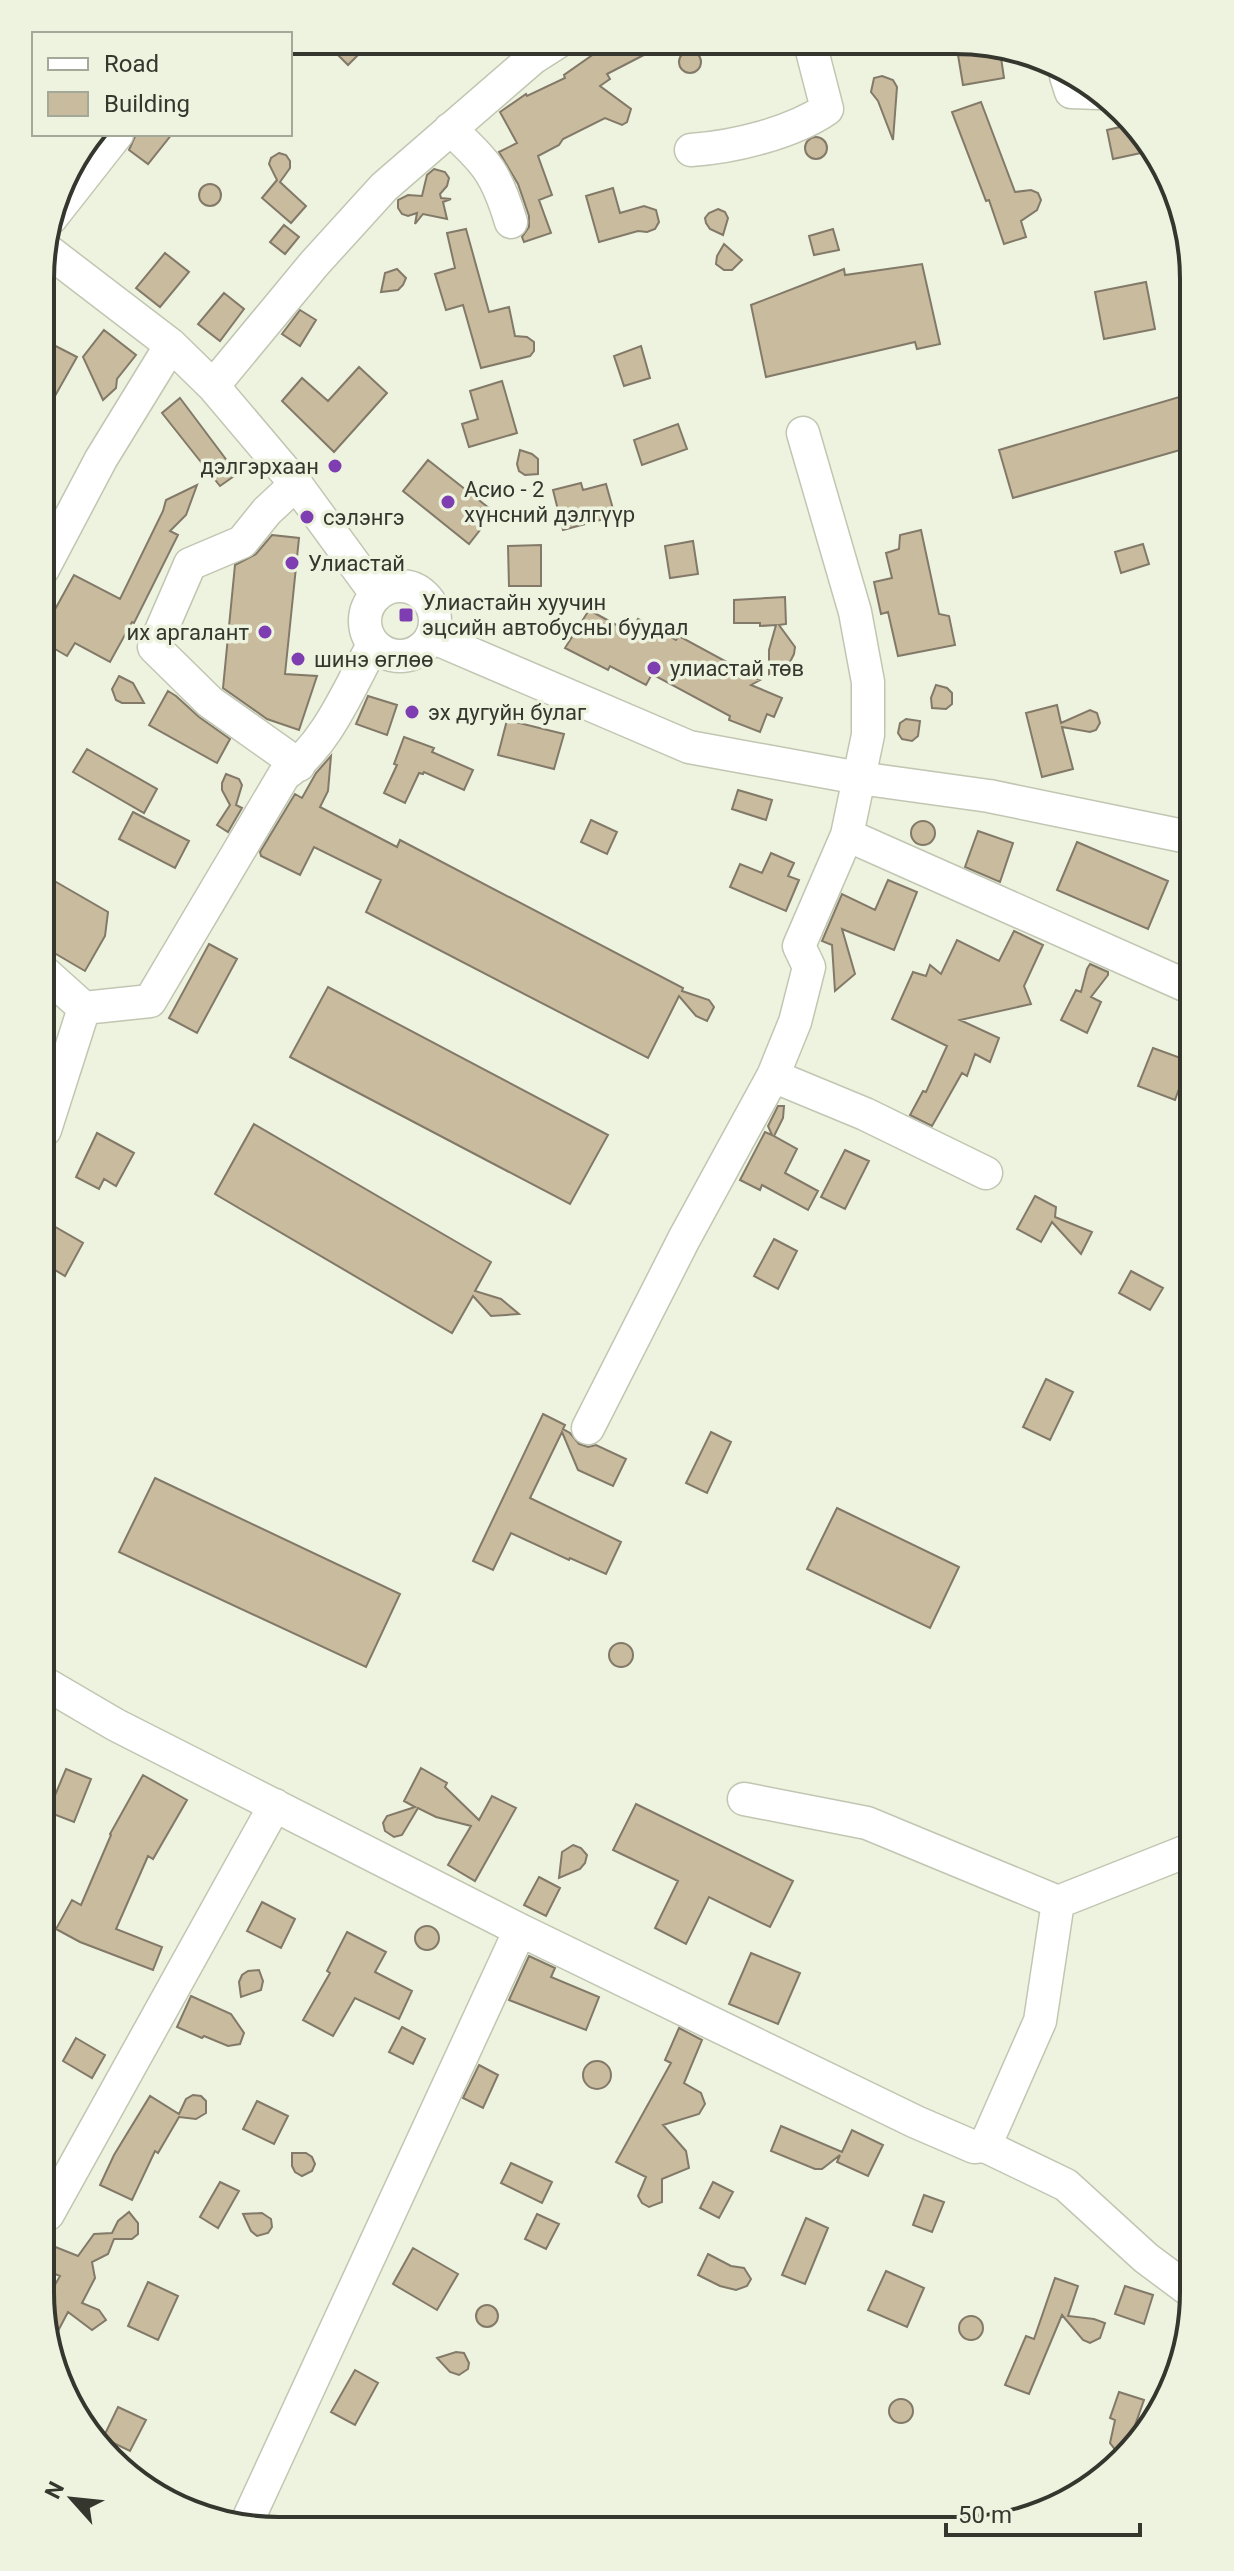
<svg xmlns="http://www.w3.org/2000/svg" width="1234" height="2571" font-family="Roboto,sans-serif">
<style>
.building{fill:#c9bb9e;stroke:#827968;stroke-width:2}
.lines{fill:none;stroke-linecap:round;stroke-linejoin:round}
.minor-casing{stroke:#c1c6b2;stroke-width:35}
.minor{stroke:#fff;stroke-width:32}
.poi-dot{fill:#7e3db1;stroke:#edf3de;stroke-width:3}
.labels{text-anchor:middle;stroke-width:7;stroke-linejoin:round;paint-order:stroke}
.poi-label{font-size:22px;fill:#35372f;stroke:#edf3de;text-anchor:start}
.rim{fill:none;stroke:#35372f;stroke-width:4}
</style>
<rect width="100%" height="100%" fill="#edf3de"/>
<path class="building" d="M323,40H348L372,41L348,65Z
M611,42H669L607,74L610,79L600,86L631,109L627,122L622,125L605,118L563,139L559,145L538,156L552,195L539,200L551,233L524,242L522,237L529,227V216L518,184L499,152L517,143L500,112L526,94L527,96L565,78L564,75Z
M990,44H999L1004,78L963,85L957,49Z
M679 62a11 11 0 1 1 22 0a11 11 0 1 1-22 0Z
M882,76L893,80L897,87L893,140L878,101L871,92L874,78Z
M981,102L1015,192L1031,190L1038,193L1041,200L1037,210L1021,221L1026,237L1004,244L989,200L986,201L952,112Z
M1133,124L1141,153L1113,159L1107,130Z
M136,134H172L148,164L129,150Z
M805 148a11 11 0 1 1 22 0a11 11 0 1 1-22 0Z
M279,153L286,155L290,161V168L280,182L306,206L291,223L262,198L277,180L269,164L271,158Z
M434,169L445,172L449,178L447,186L440,194L441,198L451,199L443,202L447,219L423,214L415,224L417,213L408,216L402,214L398,208V200L408,195L422,196L427,175Z
M199 195a11 11 0 1 1 22 0a11 11 0 1 1-22 0Z
M613,188L620,213L644,206L656,210L659,222L655,229L647,232L638,231L599,242L586,196Z
M718,209L725,212L728,218L723,235L710,229L706,223L705,218L709,213Z
M284,225L299,237L285,254L270,242Z
M466,229L489,312L509,307L515,336L527,337L534,342V351L530,356L481,368L463,305L446,310L435,274L455,268L447,233Z
M833,229L839,250L814,255L809,236Z
M724,244L742,260L732,270H724L716,264L717,256Z
M165,253L189,272L160,307L136,288Z
M922,264L940,344L917,349L915,342L766,377L751,305L844,269L845,275Z
M397,269L406,278L403,285L398,290L381,292L385,273Z
M1146,282L1155,329L1104,339L1095,292Z
M224,293L244,309L220,341L198,324Z
M300,310L316,320L300,346L282,334Z
M104,330L136,355L117,379L116,388L103,400L83,357Z
M42,339L77,357L42,419Z
M641,346L650,378L624,386L614,356Z
M359,367L387,393L334,452L282,401L302,378L328,401Z
M502,381L517,433L469,447L462,424L478,419L470,391Z
M1186,395L1187,448L1013,498L999,450Z
M180,398L237,474L220,486L162,413Z
M678,424L687,449L642,465L634,440Z
M520,450L532,454L538,459V474L525,475L519,471L517,464Z
M428,460L494,512L469,544L403,491Z
M581,483L583,490L606,484L615,516L563,530L553,490Z
M197,485L186,515L170,531L178,535L134,623L132,622L110,662L75,643L67,656L43,642V607L53,613L74,575L120,599L163,511L166,500Z
M921,530L939,614L949,616L955,645L898,656L888,612L881,614L874,582L892,578L886,553L899,549L900,535Z
M272,535L299,538L285,674L317,676L299,730L267,719L223,688L235,565L256,554Z
M693,541L698,574L670,578L665,546Z
M1143,544L1149,564L1121,573L1115,552Z
M541,545V586H509L508,546Z
M785,597L786,624L779,625L795,647L794,654L790,662L769,674V650L776,625L760,626V623H734V600Z
M589,610L631,633L638,619L676,640L679,636L760,680L751,685L782,698L774,717L767,714L760,732L729,720L730,716L652,674L646,685L610,666L608,670L565,648Z
M119,676L133,683L144,703H122L116,700L112,689Z
M936,685L947,688L952,693V704L946,709L932,708L931,698Z
M168,691L176,696L199,717L230,739L217,763L149,725Z
M368,696L397,705L387,735L356,724Z
M1057,705L1061,723L1090,710L1097,713L1100,723L1096,730L1090,732L1062,727L1073,769L1042,777L1026,713Z
M906,719L920,721L918,736L912,741L902,739L898,733L900,723Z
M507,720L564,734L554,769L498,755Z
M404,737L434,748L432,752L473,770L464,790L424,772L423,774L419,773L405,803L384,793L397,765L394,764Z
M87,749L157,789L144,813L73,772Z
M331,756L328,791L320,807L397,847L400,840L683,988L682,991L709,1000L714,1007L707,1021L696,1016L679,996L648,1058L366,912L381,880L314,847L300,875L261,856L260,852L295,794L302,798L316,773Z
M226,774L239,779L242,785L236,805L242,808L228,832L217,825L230,805L222,790V783Z
M738,790L772,800L766,820L732,809Z
M133,812L189,841L175,868L119,839Z
M591,820L617,832L607,854L581,842Z
M911 833a12 12 0 1 1 24 0a12 12 0 1 1-24 0Z
M978,831L1013,843L1000,882L965,867Z
M1077,842L1168,881L1148,929L1057,890Z
M771,853L794,863L788,876L799,880L786,911L730,887L740,864L762,873Z
M44,875L108,912L105,936L85,971L44,947Z
M888,880L917,892L894,950L842,929L855,974L835,991L832,945L822,941L842,894L875,910Z
M1014,931L1043,945L1024,986L1031,1004L960,1020L999,1038L990,1062L975,1054L967,1076L962,1073L932,1126L910,1115L923,1091L926,1092L947,1046L892,1019L913,972L926,976L930,965L941,974L957,940L999,961Z
M209,944L237,959L197,1033L169,1018Z
M1090,964L1108,972V975L1091,997L1101,1002L1087,1033L1061,1020L1076,990L1081,992L1087,969Z
M328,987L608,1135L570,1204L290,1057Z
M1153,1048L1189,1061L1175,1100L1138,1086Z
M778,1106H784L783,1118L774,1136L797,1149L785,1173L818,1191L808,1210L762,1185L760,1190L740,1180L765,1132L772,1135L768,1126Z
M254,1124L491,1262L475,1291L501,1299L519,1314L491,1316L473,1296L452,1333L215,1194Z
M97,1133L134,1153L116,1186L104,1179L99,1189L76,1177Z
M845,1150L869,1161L845,1209L821,1197Z
M1035,1196L1056,1207L1055,1217L1092,1232L1081,1254L1052,1222L1041,1242L1017,1229Z
M45,1221L83,1243L65,1276L45,1264Z
M774,1239L797,1251L778,1289L754,1276Z
M1131,1271L1163,1288L1150,1310L1119,1293Z
M1046,1379L1073,1392L1050,1440L1023,1427Z
M543,1414L565,1425L563,1429L570,1433L579,1444L588,1447L596,1445L626,1459L613,1486L578,1470L562,1432L530,1498L621,1542L606,1574L570,1558L569,1560L511,1533L493,1570L473,1561Z
M711,1432L731,1442L707,1493L686,1483Z
M155,1478L400,1594L366,1667L119,1552Z
M837,1508L959,1567L930,1628L807,1569Z
M609 1655a12 12 0 1 1 24 0a12 12 0 1 1-24 0Z
M421,1768L447,1783L445,1787L479,1820L492,1796L516,1808L475,1881L448,1865L471,1826L436,1817L418,1808L402,1835L394,1837L385,1831L383,1823L387,1816L415,1807L404,1801Z
M66,1769L91,1779L74,1822L48,1812Z
M143,1775L187,1800L153,1859L148,1856L116,1929L162,1947L153,1970L80,1942L56,1929L72,1900L81,1905L111,1835L110,1834Z
M636,1804L793,1881L770,1927L709,1897L686,1944L655,1928L678,1881L613,1850Z
M573,1845L581,1848L587,1855L585,1863L580,1869L559,1878L562,1852Z
M539,1877L560,1888L546,1916L524,1905Z
M262,1902L295,1919L281,1948L247,1931Z
M415 1938a12 12 0 1 1 24 0a12 12 0 1 1-24 0Z
M347,1932L386,1952L375,1972L412,1991L399,2019L355,1998L333,2036L303,2020L330,1973L327,1971Z
M751,1953L800,1973L778,2024L729,2004Z
M529,1956L555,1968L551,1977L599,1997L586,2030L509,2000Z
M259,1970L263,1981L261,1990L241,1997L239,1982L242,1975L248,1971Z
M191,1996L231,2014L244,2033L240,2044L228,2046L204,2036L202,2038L177,2027Z
M402,2027L425,2039L413,2064L389,2052Z
M679,2028L702,2040L684,2083L701,2093L705,2104L699,2114L663,2125L686,2151L689,2168L662,2179V2202L649,2207L642,2203L638,2196L646,2177L616,2162L671,2063L665,2060Z
M76,2038L105,2055L92,2078L63,2061Z
M583 2075a14 14 0 1 1 28 0a14 14 0 1 1-28 0Z
M479,2065L498,2075L483,2108L463,2098Z
M193,2095L201,2096L206,2101V2113L196,2119L179,2117L158,2153L155,2151L132,2200L100,2185L114,2155L150,2096L179,2114L186,2099Z
M257,2101L288,2116L274,2144L243,2129Z
M781,2126L842,2152L852,2130L883,2145L868,2176L837,2162L840,2155L822,2169H815L771,2151Z
M292,2153H306L312,2157L315,2164L312,2171L302,2176L295,2172L292,2166Z
M511,2163L552,2182L542,2203L501,2183Z
M220,2182L239,2191L218,2228L200,2217Z
M713,2182L733,2192L719,2218L700,2208Z
M924,2195L944,2202L932,2232L913,2225Z
M129,2212L138,2223V2234L132,2239H114L108,2254L92,2262L95,2278L82,2303L99,2310L106,2320L92,2330L68,2312L48,2350V2291L52,2290L60,2276L48,2271V2244L78,2256L94,2234L112,2233L118,2221Z
M262,2213L271,2219L272,2227L268,2233L257,2236L251,2231L243,2214Z
M537,2214L559,2224L546,2249L525,2239Z
M806,2218L828,2228L805,2284L782,2275Z
M413,2248L458,2274L437,2310L393,2284Z
M708,2254L731,2266L744,2268L751,2279L747,2286L736,2290L720,2286L698,2275Z
M886,2271L924,2288L907,2327L868,2310Z
M1055,2278L1078,2286L1068,2316L1094,2319L1105,2323L1100,2338L1090,2343L1083,2340L1062,2315L1029,2394L1005,2385L1026,2336L1034,2339Z
M148,2282L178,2296L158,2340L128,2326Z
M1125,2286L1153,2295L1144,2324L1115,2314Z
M476 2316a11 11 0 1 1 22 0a11 11 0 1 1-22 0Z
M959 2328a12 12 0 1 1 24 0a12 12 0 1 1-24 0Z
M456,2352L464,2353L469,2363L468,2369L459,2375L450,2372L437,2358Z
M355,2370L378,2383L355,2425L331,2412Z
M1119,2392L1144,2400L1133,2431L1134,2445L1125,2453L1117,2452L1110,2443L1115,2420L1110,2418Z
M889 2411a12 12 0 1 1 24 0a12 12 0 1 1-24 0Z
M118,2407L146,2420L130,2451L103,2438Z"/>
<g class="lines">
<g class="minor-casing">
<path id="minor" d="M1066,76L1071,92L1099,93
M450,129C487,162 497,175 511,222
M691,150C734,147 792,133 827,109L810,43
M51,218L117,134
M43,247L171,345L213,386L296,484L377,595
M213,386L314,264L384,187L533,58L558,42
M296,484L267,511L242,542L190,564L154,647L210,702L299,765
M43,569L101,459L171,345
M365 621a35 35 0 1 1 70 0a35 35 0 1 1-70 0Z
M432,637L689,747L859,778L989,796L1188,837
M847,835L1189,987
M44,972L84,1008L45,1130
M84,1008L150,1001L284,775C327,745 348,690 373,645
M773,1076L865,1114L986,1173
M588,1428L684,1239L773,1076L795,1022L809,967L799,946L847,835L868,735V682L855,612L803,433
M46,1684L116,1725L520,1930L916,2122L974,2147L985,2146L1066,2185L1146,2258L1193,2293
M744,1799L867,1823L1058,1902L1192,1849
M985,2146L1040,2021L1058,1902
M48,2214L275,1805
M245,2526L520,1930"/>
</g>
<use href="#minor" class="minor"/>
</g>
<g class="poi-dot">
<circle cx="335" cy="466" r="8"/>
<circle cx="448" cy="502" r="8"/>
<circle cx="307" cy="517" r="8"/>
<circle cx="292" cy="563" r="8"/>
<rect x="398" y="607" width="16" height="16" rx="4"/>
<circle cx="265" cy="632" r="8"/>
<circle cx="298" cy="659" r="8"/>
<circle cx="654" cy="668" r="8"/>
<circle cx="412" cy="712" r="8"/>
</g>
<g class="labels">
<g class="poi-label">
<text x="319" y="474" text-anchor="end">дэлгэрхаан</text>
<text x="464" y="497">Асио - 2<tspan x="464" dy="25">хүнсний дэлгүүр</tspan></text>
<text x="323" y="525">сэлэнгэ</text>
<text x="308" y="571">Улиастай</text>
<text x="422" y="610">Улиастайн хуучин<tspan x="422" dy="25">эцсийн автобусны буудал</tspan></text>
<text x="249" y="640" text-anchor="end">их аргалант</text>
<text x="314" y="667">шинэ өглөө</text>
<text x="670" y="676">улиастай төв</text>
<text x="428" y="720">эх дугуйн булаг</text>
</g>
</g>
<path d="M0 0H1234V2571H0ZM279 54H955A225 225 0 0 1 1180 279V2292A225 225 0 0 1 955 2517H279A225 225 0 0 1 54 2292V279A225 225 0 0 1 279 54Z" fill="#edf3de" fill-rule="evenodd"/>
<path class="rim" d="M279 54H955A225 225 0 0 1 1180 279V2292A225 225 0 0 1 955 2517H279A225 225 0 0 1 54 2292V279A225 225 0 0 1 279 54Z"/>
<rect x="32" y="32" width="260" height="104" fill="#edf3de" stroke="#a3a898" stroke-width="2"/>
<rect x="48" y="58" width="40" height="12" fill="#ffffff" stroke="#a3a898" stroke-width="2"/>
<text x="104" y="72" font-size="24" fill="#35372f">Road</text>
<rect x="48" y="92" width="40" height="24" fill="#c9bb9e" stroke="#a3a898" stroke-width="2"/>
<text x="104" y="112" font-size="24" fill="#35372f">Building</text>
<g transform="translate(72 2499) rotate(297)" stroke="#edf3de" stroke-width="6" paint-order="stroke">
<path d="M0-6L14 30L0 20L-14 30Z" fill="#35372f"/>
<text y="-12" font-size="22" font-weight="bold" text-anchor="middle" fill="#35372f">N</text>
</g>
<path d="M946 2523v12h194v-12" fill="none" stroke="#35372f" stroke-width="4"/>
<text x="958" y="2523" font-size="24" fill="#35372f" stroke="#edf3de" stroke-width="6" paint-order="stroke">50 m</text>
</svg>
